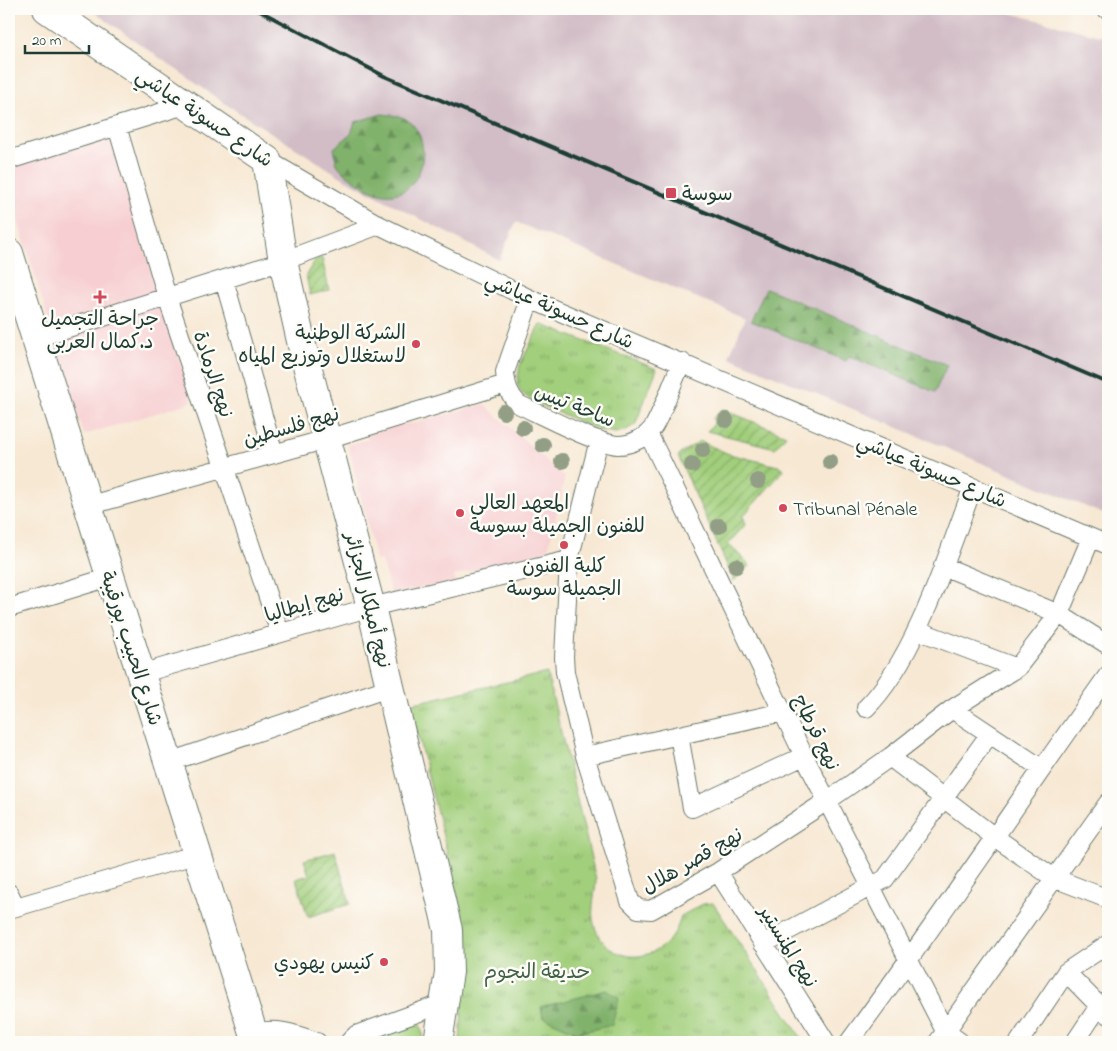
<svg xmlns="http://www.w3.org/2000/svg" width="1117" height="1051" font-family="'Indie Flower','Playpen Sans Arabic',sans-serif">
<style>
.built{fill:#f7cfd2}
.railway{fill:#d2bdc6}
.grass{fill:url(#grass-tufts);stroke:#608658}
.forest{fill:url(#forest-firs);stroke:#507850}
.garden{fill:url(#garden-furrows);stroke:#608658}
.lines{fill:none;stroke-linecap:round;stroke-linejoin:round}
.street-casing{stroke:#6b796c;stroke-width:20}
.primary-casing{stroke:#6b796c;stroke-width:30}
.street{stroke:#fff;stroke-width:18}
.primary{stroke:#fff;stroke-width:28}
.rail{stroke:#1f3d34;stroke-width:4}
.tree{fill:#929e85}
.poi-dot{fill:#d1495b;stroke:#fdfcf7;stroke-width:2}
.labels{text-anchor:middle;stroke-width:5;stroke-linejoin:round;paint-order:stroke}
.street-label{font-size:20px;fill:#1f3d34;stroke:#fdfcf7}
.poi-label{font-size:20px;fill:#1f3d34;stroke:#fdfcf7;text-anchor:start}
.park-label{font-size:20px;fill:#406246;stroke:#fdfcf7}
</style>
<defs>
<pattern id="grass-tufts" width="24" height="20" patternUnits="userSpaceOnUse" patternTransform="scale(1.25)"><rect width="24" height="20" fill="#a2cf7c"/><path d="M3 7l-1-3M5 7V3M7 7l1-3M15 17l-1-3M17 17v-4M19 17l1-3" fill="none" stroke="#83a966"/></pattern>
<pattern id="forest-firs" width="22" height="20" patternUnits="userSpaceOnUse" patternTransform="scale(1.25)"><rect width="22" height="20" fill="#81b26c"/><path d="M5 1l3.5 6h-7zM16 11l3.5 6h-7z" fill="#69925a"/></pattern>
<pattern id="garden-furrows" width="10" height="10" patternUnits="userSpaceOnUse" patternTransform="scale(1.25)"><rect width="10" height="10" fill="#a2cf7c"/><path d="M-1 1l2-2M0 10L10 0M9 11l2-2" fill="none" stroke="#83a966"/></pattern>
</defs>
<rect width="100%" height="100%" fill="#fdfcf7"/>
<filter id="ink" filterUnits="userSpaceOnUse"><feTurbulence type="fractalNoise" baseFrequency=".02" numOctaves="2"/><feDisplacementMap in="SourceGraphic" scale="10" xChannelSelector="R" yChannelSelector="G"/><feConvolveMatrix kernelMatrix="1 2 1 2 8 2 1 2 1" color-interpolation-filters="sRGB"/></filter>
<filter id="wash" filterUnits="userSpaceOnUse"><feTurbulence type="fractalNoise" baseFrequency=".0096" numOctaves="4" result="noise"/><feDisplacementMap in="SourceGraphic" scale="20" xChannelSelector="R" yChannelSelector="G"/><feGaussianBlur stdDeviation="1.12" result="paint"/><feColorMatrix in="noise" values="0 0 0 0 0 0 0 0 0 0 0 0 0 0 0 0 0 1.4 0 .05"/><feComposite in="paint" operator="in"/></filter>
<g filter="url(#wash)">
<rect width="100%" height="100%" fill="#f7e8d3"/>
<path class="built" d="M110,137L192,402L84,435L9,192V168Z
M484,404L565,477L548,550L454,576L455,582L391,594L381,560L376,561L348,445L367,439L366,434L409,422L411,424Z"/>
<path class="railway" d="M90,9H995L1108,38V516L729,357L745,318L516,222L499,260L346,180L224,103Z"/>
<path class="grass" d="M540,324L657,369L635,425L624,431L615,433L599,430L532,401L522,393L517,384L520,365Z
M547,673L596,879C596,893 590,909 594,924C607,971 670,965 681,916L703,904L713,903L804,1042H460L467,933L410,704Z
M409,1023L420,1025L423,1034L422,1042H373L375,1037Z"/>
<path class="forest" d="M382,114C388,115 398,115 404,118C435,135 425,190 393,194C380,196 370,189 360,184C353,180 340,170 337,164C335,160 335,152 334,148L351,134L355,122Z
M766,288L947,365L935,392L849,356L846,361L751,321Z
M607,990L619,998L612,1025L578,1033L543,1017L541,1007Z"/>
<path class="garden" d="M322,258L329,290L310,295L306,275L315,260Z
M722,409L786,435L775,448L707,431L714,424L713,418Z
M699,441L729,454L782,467L784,470L743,516L746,524L728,544L750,565L734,581L678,456C686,448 693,447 699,441Z
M335,851L350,904L308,917L296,879L309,875L304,860Z"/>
</g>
<g filter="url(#ink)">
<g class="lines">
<g class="street-casing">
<path id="street" d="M1106,9H1108
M117,126L167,297L280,633
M9,160L188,104
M267,160L379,225L530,299L1108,545
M224,280L274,454
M530,299L505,372C506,386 509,394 518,404C542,415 594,443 618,445C632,445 647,437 654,426C665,406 672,383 682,362
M36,338L283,261L379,225
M648,433L804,756L945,1031L960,1042
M599,440L569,560L564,657L565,672L585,756L630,901L638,909L651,910L718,872L827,801L890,757L952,709L1017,668L1059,614L1091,538
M87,506L327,439L506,384
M943,566L1059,614L1108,645
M9,608L110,577
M917,630L1017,668
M140,674L371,607L569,560
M866,708C915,660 948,553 973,487
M952,709L1041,768
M679,735L692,808L804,756
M585,756L783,712
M890,757L993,836L1054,878L1108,899
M169,762L391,687
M718,872L826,1042
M9,893L16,907
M9,909L198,854
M763,944L885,879L989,735
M1066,972L1108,1015
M253,1033C277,1027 295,1034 317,1042
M349,1042L356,1035L444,1003
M849,1042C938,922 1021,797 1108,675
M938,1042L1108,803
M1019,1042L1066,972L1108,944
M1075,1042L1099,1006L1108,1001"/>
</g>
<g class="primary-casing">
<path id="primary" d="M47,9L267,160L283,261L303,350L371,607L448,930L449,972L438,1042
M9,253L256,1042"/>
</g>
<use href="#street" class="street"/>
<use href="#primary" class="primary"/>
<path class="rail" d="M256,9L384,76L1108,383"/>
</g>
<g class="tree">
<circle cx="504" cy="412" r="8"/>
<circle cx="726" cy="420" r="8"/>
<circle cx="523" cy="428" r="8"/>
<circle cx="543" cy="445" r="8"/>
<circle cx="703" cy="450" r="8"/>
<circle cx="562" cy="461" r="8"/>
<circle cx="830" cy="462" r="8"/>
<circle cx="692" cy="465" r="8"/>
<circle cx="758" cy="481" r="8"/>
<circle cx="719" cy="526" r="8"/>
<circle cx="736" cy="566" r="8"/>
</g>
</g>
<g class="poi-dot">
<rect x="665" y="187" width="12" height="12" rx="2.5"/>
<path d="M97.5 289.5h5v5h5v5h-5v5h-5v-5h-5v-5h5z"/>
<circle cx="416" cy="344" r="5"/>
<circle cx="783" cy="508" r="5"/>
<circle cx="460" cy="513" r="5"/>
<circle cx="564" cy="545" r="5"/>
<circle cx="384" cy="962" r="5"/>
</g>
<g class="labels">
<g class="street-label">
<text transform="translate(205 117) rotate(34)" y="7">شارع حسونة عياشي</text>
<text transform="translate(560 310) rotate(24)" y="7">شارع حسونة عياشي</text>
<text transform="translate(214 374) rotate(72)" y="7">نهج الرمادة</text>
<text transform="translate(575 405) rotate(22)" y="7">ساحة تيس</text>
<text transform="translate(291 426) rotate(-16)" y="7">نهج فلسطين</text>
<text transform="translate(932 470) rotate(23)" y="7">شارع حسونة عياشي</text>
<text transform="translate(369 600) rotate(76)" y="7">نهج أميلكار الجزائر</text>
<text transform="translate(304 604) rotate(-16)" y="7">نهج إيطاليا</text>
<text transform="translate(132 648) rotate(72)" y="7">شارع الحبيب بورقيبة</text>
<text transform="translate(817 732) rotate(64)" y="7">نهج قرطاج</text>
<text transform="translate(692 860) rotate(-30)" y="7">نهج قصر هلال</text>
<text transform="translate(789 946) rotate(58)" y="7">نهج المنستير</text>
</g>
<g class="poi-label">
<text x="682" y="200">سوسة</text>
<text x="100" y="325" text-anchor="middle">جراحة التجميل<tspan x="100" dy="23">د.كمال العربى</tspan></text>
<text x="406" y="339" text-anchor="end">الشركة الوطنية<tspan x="406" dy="23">لاستغلال وتوزيع المياه</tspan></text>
<text x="470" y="509">المعهد العالي<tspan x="470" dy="23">للفنون الجميلة بسوسة</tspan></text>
<text x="793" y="515">Tribunal Pénale</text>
<text x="564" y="572" text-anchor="middle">كلية الفنون<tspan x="564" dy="23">الجميلة سوسة</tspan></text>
<text x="374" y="969" text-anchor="end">كنيس يهودي</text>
</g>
<g class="park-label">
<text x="537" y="978">حديقة النجوم</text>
</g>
</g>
<rect width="1117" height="1051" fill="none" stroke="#fdfcf7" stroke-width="30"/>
<path d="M25 45v8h64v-8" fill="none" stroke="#1f3d34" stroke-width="2.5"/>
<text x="32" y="45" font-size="15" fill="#1f3d34" stroke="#fdfcf7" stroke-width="4" paint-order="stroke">20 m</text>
</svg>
